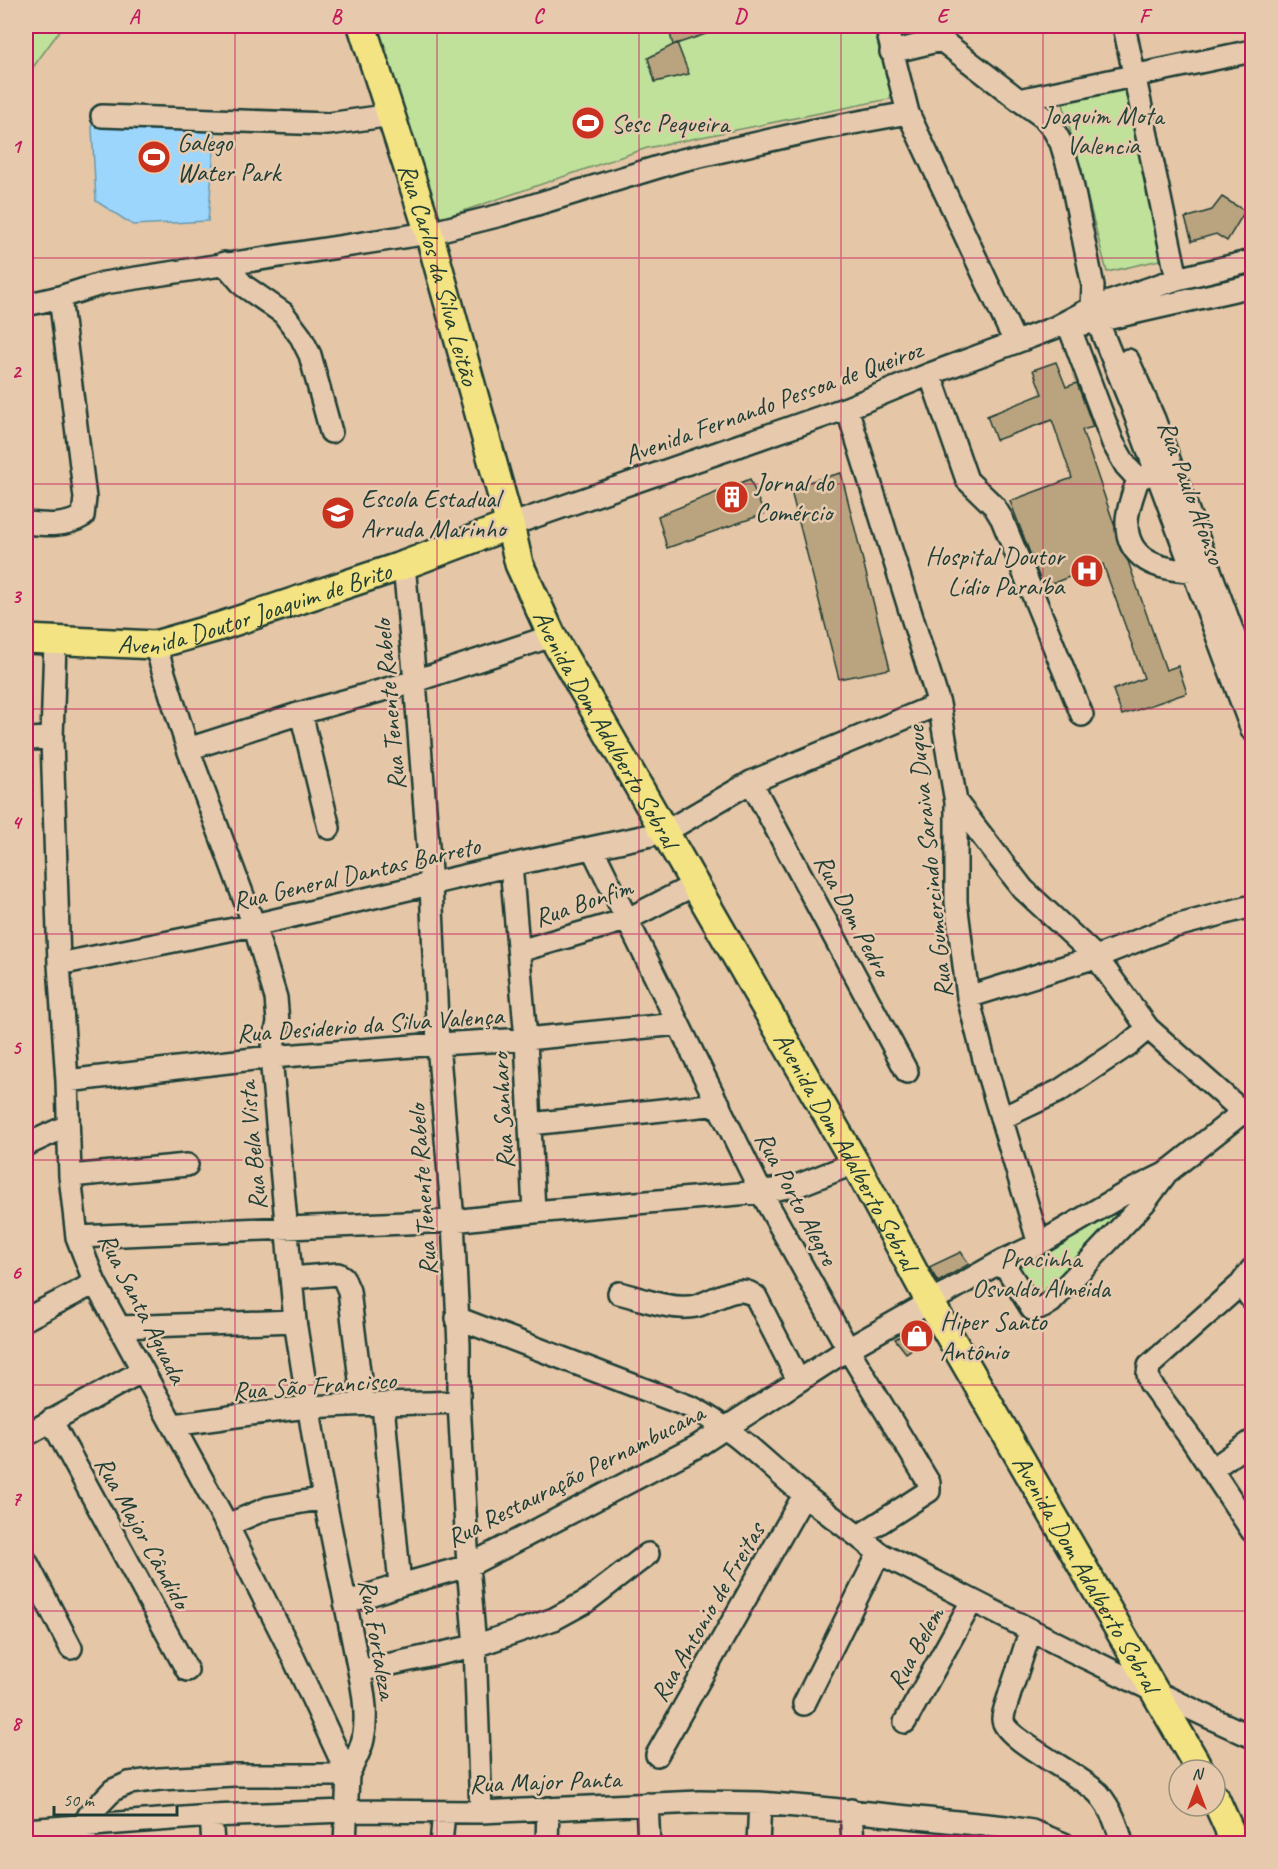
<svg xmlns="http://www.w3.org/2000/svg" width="1278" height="1869" font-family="Caveat,sans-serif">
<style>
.green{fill:#bfe19a;stroke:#6f8f67;stroke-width:1.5}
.water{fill:#9dd6fd;stroke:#6b99ad;stroke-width:1.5}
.building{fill:#baa47f;stroke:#1f3d34;stroke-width:1.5}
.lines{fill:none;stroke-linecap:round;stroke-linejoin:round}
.minor-casing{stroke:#1f3d34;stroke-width:26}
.major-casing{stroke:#1f3d34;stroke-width:32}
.minor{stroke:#e7caae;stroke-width:21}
.major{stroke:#f4e382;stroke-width:27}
.grid{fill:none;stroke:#c2185b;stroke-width:1.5;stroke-opacity:0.55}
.labels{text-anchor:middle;stroke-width:5;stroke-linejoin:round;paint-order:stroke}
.park-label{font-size:26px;fill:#274539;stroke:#e7caae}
.poi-label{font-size:26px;fill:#1f3d34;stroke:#e7caae;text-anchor:start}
.street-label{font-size:26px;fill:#1f3d34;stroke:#e7caae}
.neatline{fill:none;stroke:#c2185b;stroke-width:2}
.grid-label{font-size:20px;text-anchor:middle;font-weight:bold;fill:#c2185b}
</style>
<rect width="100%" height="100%" fill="#e5c6a6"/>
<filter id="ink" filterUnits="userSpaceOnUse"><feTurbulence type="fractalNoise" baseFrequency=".0167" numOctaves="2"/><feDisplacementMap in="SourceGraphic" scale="12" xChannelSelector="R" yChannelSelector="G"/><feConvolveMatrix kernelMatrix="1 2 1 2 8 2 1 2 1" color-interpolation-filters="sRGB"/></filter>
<g filter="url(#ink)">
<path class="green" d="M26,26H63L26,77Z
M377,26H876L894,98L647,148L434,221Z
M1126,89L1164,259L1107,272L1063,103Z
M1165,1174L1043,1307L1002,1261Z"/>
<path class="water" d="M91,109L217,112L208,221L133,225L96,201Z"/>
<path class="building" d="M668,26H724V28L673,45Z
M677,43L689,74L655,82L648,58Z
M1222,197L1245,211L1227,241L1216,234L1192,241L1185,218L1212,210Z
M1056,362L1066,387L1077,383L1093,427L1082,430L1115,527L1120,549L1128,561L1166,670L1178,666L1187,693L1122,715L1113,690L1144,678L1103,564L1043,587L1010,501L1072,478L1052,420L996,440L987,416L1042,394L1033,370Z
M841,473L890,669L839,679L790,487Z
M750,479L764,514L667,548L658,516Z
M961,1252L969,1264L938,1282L929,1267Z
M924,1323L932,1336L906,1353L895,1339Z"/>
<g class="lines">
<g class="minor-casing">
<path id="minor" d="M886,26L908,113L1015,342
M923,26L1019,100L1043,117L1053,129L1061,143L1070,173L1093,286L1092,308L1131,404L1252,730
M1124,26L1177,279
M891,52L941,40
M1019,100L1252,51
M102,116L328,124L392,115
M224,263L244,286L283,313L301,337L310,355L331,432
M26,305L60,297L104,283L429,233L501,215L678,161L815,130L908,113
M1067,321L1113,443L1126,466L1138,479L1168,467
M1084,324L1252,286
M1128,360L1154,419L1252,684
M930,374L967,480L994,506L1002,519L1082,715
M847,408L939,704L956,802V902L968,997L987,1071L1039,1244
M1138,479C1134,492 1128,506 1127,520C1125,560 1159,570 1192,571
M26,523C46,525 65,527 83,516L85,498L60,297
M510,525L847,408L930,374L1054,328L1092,308L1177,279L1252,261
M404,565L415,681L431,885L438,1044L453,1221L459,1345V1402L468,1566L475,1646L481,1812
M55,642L52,738L59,964L67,1081L70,1176L77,1237L95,1283L227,1525L287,1644L348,1775L345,1844
M301,713L329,828
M26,739L52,738
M188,749L301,713L415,681L552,636
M751,782L907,1072
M956,802L1023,889L1096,957L1148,1028L1243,1112L1252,1116
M592,848L761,1192L848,1349L929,1483V1491L859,1536
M511,865L526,1039L534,1212
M519,951L626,920L696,884
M59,964L254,925L511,865L665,832L751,782L939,704
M968,997L1096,957L1172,927L1252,906
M67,1081L271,1057L438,1044L526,1039L678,1024
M1002,1118L1059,1091L1128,1045L1148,1028
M530,1124L719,1104
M26,1145L67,1126
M70,1176L187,1165
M77,1237L453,1221L534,1212L761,1192L799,1185L855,1163
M1002,1261L1032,1309L1043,1307L1051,1302L1145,1202L1165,1175
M1252,1269L1241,1284L1149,1366L1148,1374L1150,1383L1192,1440L1252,1531
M291,1278L338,1274L343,1277L349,1291L363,1404
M1241,1284L1252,1300
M619,1293C643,1299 672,1311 696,1306C715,1301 739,1281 756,1297L798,1380
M457,1318L693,1408C735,1430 766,1463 802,1493C827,1514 854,1532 879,1553C1003,1616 1126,1680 1252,1737
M26,1319L95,1283
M119,1327L295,1321
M383,1405L400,1585
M51,1420L187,1670
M173,1425C219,1419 265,1411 311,1407C360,1403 409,1404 459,1402
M26,1435L142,1371
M1211,1470L1252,1441
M227,1525L268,1508L325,1498
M26,1561L71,1648
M345,1603L400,1585L468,1566L696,1447L848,1349L1002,1261L1039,1244L1126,1193L1165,1174L1243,1112
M1030,1631C1024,1652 1017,1672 1010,1693C1008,1701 1003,1711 1003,1719C1002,1738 1083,1776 1099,1794C1111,1809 1118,1825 1122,1844
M359,1671L475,1646L554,1619L587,1601L648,1554
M804,1704L879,1553
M905,1722L972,1601
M657,1755L804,1495
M647,1804L649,1844
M851,1810L853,1844
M211,1816L213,1844
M26,1830L211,1816L345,1811L481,1812L699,1802L760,1803L820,1808L1006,1827L1032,1831L1064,1844
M86,1844L83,1826L89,1815L113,1790L129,1783L160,1779L234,1775H348C353,1763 361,1751 363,1739C368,1717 364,1693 359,1671L318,1466L295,1321L271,1057L278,1022L276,998L254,925L188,749L155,645
M441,1844L444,1812
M547,1844L548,1808
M758,1844L760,1803"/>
</g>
<g class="major-casing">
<g id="major">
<path id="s1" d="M362,26L429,233L510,525L519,564L552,636L855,1163L930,1302L1200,1770"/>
<path id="s2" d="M26,639L155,645L218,627L404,565L510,525"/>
<path d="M1215,1798L1229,1829L1232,1844"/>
</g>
</g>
<use href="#minor" class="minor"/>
<use href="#major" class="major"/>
</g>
</g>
<path class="grid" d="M235,26V1844M437,26V1844M639,26V1844M841,26V1844M1043,26V1844M26,258H1252M26,484H1252M26,709H1252M26,934H1252M26,1160H1252M26,1385H1252M26,1611H1252"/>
<defs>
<g id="stadium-disc" transform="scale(1.725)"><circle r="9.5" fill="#c8321e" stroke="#e7caae"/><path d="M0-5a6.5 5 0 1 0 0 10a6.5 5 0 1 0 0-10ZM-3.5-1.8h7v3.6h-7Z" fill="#fff"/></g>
<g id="building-disc" transform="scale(1.725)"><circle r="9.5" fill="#c8321e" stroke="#e7caae"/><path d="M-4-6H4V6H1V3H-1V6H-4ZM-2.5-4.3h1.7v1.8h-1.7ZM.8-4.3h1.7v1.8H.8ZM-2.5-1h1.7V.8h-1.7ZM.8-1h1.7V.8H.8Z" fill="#fff"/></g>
<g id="school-disc" transform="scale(1.725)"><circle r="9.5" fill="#c8321e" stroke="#e7caae"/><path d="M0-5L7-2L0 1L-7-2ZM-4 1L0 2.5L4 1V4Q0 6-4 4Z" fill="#fff"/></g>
<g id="hospital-disc" transform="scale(1.725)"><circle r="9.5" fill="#c8321e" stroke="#e7caae"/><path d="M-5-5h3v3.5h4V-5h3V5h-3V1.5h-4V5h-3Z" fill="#fff"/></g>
<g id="shop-disc" transform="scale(1.725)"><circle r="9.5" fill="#c8321e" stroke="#e7caae"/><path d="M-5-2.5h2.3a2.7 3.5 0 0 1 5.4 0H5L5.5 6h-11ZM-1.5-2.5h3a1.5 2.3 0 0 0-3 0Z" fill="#fff"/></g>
</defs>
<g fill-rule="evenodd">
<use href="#stadium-disc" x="588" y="123"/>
<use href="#stadium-disc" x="154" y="157"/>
<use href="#building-disc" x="732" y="497"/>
<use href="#school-disc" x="338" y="513"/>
<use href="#hospital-disc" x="1087" y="571"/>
<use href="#shop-disc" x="917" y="1336"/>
</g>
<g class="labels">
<g class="park-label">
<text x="1103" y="124">Joaquim Mota<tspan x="1103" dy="30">Valencia</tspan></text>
<text x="1041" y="1267">Pracinha<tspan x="1041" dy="30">Osvaldo Almeida</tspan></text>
</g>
<g class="poi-label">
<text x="611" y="132">Sesc Pequeira</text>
<text x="177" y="151">Galego<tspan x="177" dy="30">Water Park</tspan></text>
<text x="755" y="491">Jornal do<tspan x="755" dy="30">Comércio</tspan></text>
<text x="361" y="507">Escola Estadual<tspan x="361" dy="30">Arruda Marinho</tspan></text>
<text x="1064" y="565" text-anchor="end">Hospital Doutor<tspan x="1064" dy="30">Lídio Paraíba</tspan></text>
<text x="940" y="1330">Hiper Santo<tspan x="940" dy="30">Antônio</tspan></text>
</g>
<g class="street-label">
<text dy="9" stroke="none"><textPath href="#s1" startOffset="260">Rua Carlos da Silva Leitão</textPath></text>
<text transform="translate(773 402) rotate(-20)" y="9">Avenida Fernando Pessoa de Queiroz</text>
<text transform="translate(1192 492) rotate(70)" y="9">Rua Paulo Afonso</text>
<text dy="9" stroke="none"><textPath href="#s2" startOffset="234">Avenida Doutor Joaquim de Brito</textPath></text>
<text transform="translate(389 705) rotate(-95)" y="9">Rua Tenente Rabelo</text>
<text dy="9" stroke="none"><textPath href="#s1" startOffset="747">Avenida Dom Adalberto Sobral</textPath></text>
<text transform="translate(929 862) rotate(-96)" y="9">Rua Gumercindo Saraiva Duque</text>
<text transform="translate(356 873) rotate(-13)" y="9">Rua General Dantas Barreto</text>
<text transform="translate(583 902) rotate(-19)" y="9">Rua Bonfim</text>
<text transform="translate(853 915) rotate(62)" y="9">Rua Dom Pedro</text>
<text transform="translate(370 1024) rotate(-4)" y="9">Rua Desiderio da Silva Valença</text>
<text transform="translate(502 1111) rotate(-93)" y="9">Rua Sanharo</text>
<text transform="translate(252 1146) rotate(-95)" y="9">Rua Bela Vista</text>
<text dy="9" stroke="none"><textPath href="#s1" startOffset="1233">Avenida Dom Adalberto Sobral</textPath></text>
<text transform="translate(422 1190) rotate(-94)" y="9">Rua Tenente Rabelo</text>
<text transform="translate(797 1198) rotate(62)" y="9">Rua Porto Alegre</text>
<text transform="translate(143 1308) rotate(63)" y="9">Rua Santa Aguada</text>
<text transform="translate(314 1385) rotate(-4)" y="9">Rua São Francisco</text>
<text transform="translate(575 1475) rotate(-27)" y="9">Rua Restauração Pernambucana</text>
<text transform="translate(143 1532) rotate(61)" y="9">Rua Major Cândido</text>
<text dy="9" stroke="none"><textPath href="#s1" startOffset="1719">Avenida Dom Adalberto Sobral</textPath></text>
<text transform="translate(707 1612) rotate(-60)" y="9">Rua Antonio de Freitas</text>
<text transform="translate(378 1639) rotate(80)" y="9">Rua Fortaleza</text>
<text transform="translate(915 1648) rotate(-61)" y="9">Rua Belem</text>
<text transform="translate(545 1781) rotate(-2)" y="9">Rua Major Panta</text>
</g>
</g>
<rect width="1278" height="1869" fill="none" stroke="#e7caae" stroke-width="66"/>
<g transform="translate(1197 1788)"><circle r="28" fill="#e7caae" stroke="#97927d" stroke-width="1.5"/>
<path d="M0-4.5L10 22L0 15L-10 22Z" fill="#c8321e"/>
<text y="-9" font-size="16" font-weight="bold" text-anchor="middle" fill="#1f3d34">N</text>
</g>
<path d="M54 1806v9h123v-9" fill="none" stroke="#1f3d34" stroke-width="3"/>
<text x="63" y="1806" font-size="18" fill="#1f3d34" stroke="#e7caae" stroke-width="4.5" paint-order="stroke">50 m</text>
<rect x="33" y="33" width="1212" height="1803" class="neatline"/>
<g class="grid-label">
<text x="134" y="23">A</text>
<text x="336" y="23">B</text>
<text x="538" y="23">C</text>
<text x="740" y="23">D</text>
<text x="942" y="23">E</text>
<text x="1144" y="23">F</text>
<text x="16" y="153">1</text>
<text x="16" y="378">2</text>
<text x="16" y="603">3</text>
<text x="16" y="829">4</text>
<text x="16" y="1054">5</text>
<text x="16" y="1279">6</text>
<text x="16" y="1505">7</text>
<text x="16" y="1730">8</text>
</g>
</svg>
